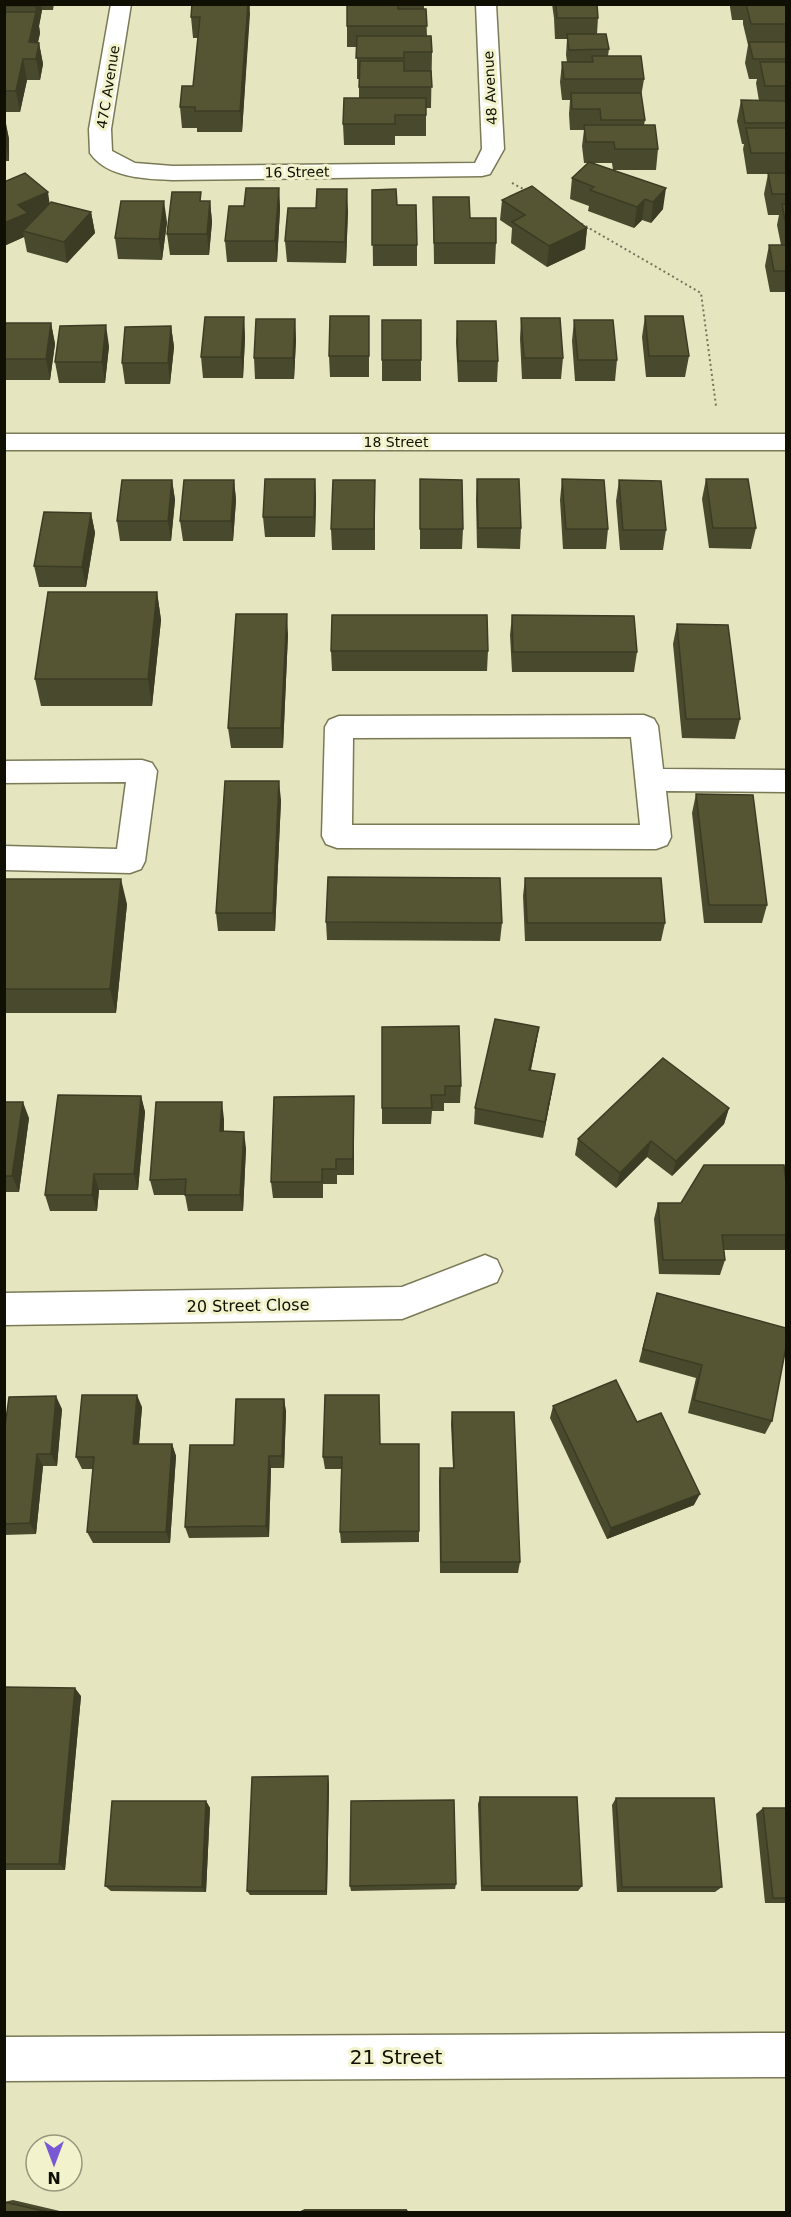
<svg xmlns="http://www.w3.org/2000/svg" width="791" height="2217" font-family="'DejaVu Sans',sans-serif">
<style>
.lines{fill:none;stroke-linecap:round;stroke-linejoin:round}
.minor-casing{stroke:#7a7a57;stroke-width:3}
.path{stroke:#75755d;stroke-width:2;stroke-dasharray:2 3;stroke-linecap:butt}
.minor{fill:#fff;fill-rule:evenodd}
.wall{fill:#49492d;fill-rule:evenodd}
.shaded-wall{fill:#3c3c24}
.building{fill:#555534;stroke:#3c3c24;stroke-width:1.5}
.labels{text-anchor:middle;stroke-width:6;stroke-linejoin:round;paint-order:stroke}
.far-street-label{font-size:14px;fill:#0f0f03;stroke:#f2f3cc}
.street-label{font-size:16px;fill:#0f0f03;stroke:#f2f3cc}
.near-street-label{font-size:20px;fill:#0f0f03;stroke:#f2f3cc}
</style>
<rect width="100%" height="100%" fill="#e5e5c0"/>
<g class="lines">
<g class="minor-casing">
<path id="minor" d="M111,4H131L111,129L112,151L135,163L173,166L475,163L482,149L476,4H496L504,149L490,174L482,176L173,180C146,179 107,178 90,153L89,129Z
M4,434H786V450H4Z
M644,715L654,719L658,726L663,769L786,770V792L666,791L671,837L667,845L656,849L337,848L326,844L322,836L325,727L329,720L339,716ZM631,737L640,825H352L353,738Z
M142,760L152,763L157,771L145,861L141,869L130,873L4,870V846L117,849L126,782L4,783V761Z
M485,1255L497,1260L502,1271L497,1282L402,1319L4,1325V1293L402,1287Z
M786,2033V2077L4,2081V2037Z"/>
</g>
<path class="path" d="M512,183L527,191
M577,221L701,293L716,406"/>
<use href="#minor" class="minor"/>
</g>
<path class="wall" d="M4,4H54L53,10H42L39,26L40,33L38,43H39L43,64L40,80H27L20,112H4Z
M192,4H250L242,132H197V128H182L180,107L193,86L198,38H193L191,17Z
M347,4H424V9H426L427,36L432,52L431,108H426V136H395V145H344L343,124L359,98V79H357V47H347Z
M552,4H597L598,18L597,34L609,49L608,56L644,79L641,97L645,120L644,125L658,149L656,170H614L663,209L651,223L642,220L634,228L588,211L589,206L570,199L572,178L588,163H584L582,146L584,130H570L569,114L570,100H562L560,82L562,62H567L566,55L567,39H555L554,18ZM593,163H612L613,170Z
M730,4H786V292H770L765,266L769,245H781L777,225L779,215H768L764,194L768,174H747L743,149L744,144H742L737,121L741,100L759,101L756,83L757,79H749L745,63L748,45L743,24V20H732L730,7Z
M4,118L9,139V161H4Z
M279,188L280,209L277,262H227L225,241L244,206Z
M372,190L397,205L417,245V266H373Z
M433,197L470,218L496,243L495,264H434Z
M502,200L587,228L585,249L547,267L511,243L512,228L500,220Z
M202,201H210L212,222L209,255H170L167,234Z
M49,203L91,212L95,233L67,263L27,252L24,237L4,246Z
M348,210L346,263L287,262L285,241Z
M167,222L162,260L118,259L115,238Z
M369,316V377H330L329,356Z
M645,316L689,356L685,377H646L642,337Z
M244,317L245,338L243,378H203L201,357Z
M521,318L563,358L561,379H522L520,339Z
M295,319L296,340L294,379H255L254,358Z
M382,320L421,360V381H382Z
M574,320L617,360L615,381H575L572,341Z
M457,321L498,361L497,382H458L456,342Z
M51,323L55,344L50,380H4V329Z
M171,326L174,347L170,384H125L122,363Z
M109,346L105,383H59L55,362Z
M315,479L316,500L315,537H265L263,517Z
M420,479L463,529L462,549H420Z
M477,479L521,528L520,549L477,548L476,499Z
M562,479L608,529L606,549H563L560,500Z
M706,479L756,528L751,549L709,548L702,499Z
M172,480L175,500L171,541H120L117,521Z
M234,480L236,500L233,541H183L180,521Z
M619,480L666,530L663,550H620L616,501Z
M375,500V550H332L331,529Z
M91,513L95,533L86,587H39L34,566Z
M157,592L161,620L152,706H41L35,679Z
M512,615L637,652L634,672H512L510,635Z
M677,624L740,719L735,739L682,738L673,644Z
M288,634L283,748H231L228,728Z
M331,651H488L487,671H332Z
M696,794L767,905L762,923H704L692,813Z
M281,800L275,931H218L216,913Z
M525,878L665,923L661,941H525L523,896Z
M4,879L127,904L116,1013H4Z
M326,922L502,923L500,941L327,940Z
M382,1027L461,1086L460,1103H444V1111H432L431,1124H382Z
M539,1027L536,1044L531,1070L552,1091L543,1138L474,1124L475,1108Z
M141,1096L145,1112L138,1190H99L97,1211H50L45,1195Z
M354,1096V1175H337V1184H323V1198H273L271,1182Z
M4,1102L29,1118L19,1192H4Z
M729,1108L724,1124L672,1176L647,1157L616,1188L575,1155L578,1139Z
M224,1119V1131L246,1148L243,1211H188L185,1195H154L150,1180Z
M786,1182V1250H724L725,1260L720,1275L659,1274L654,1219L658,1203H681Z
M657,1293L772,1421L765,1434L688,1413L696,1378L639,1362L653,1307Z
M284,1399L286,1412L284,1468H271L269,1537L189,1538L185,1527L234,1445Z
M553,1406L637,1422L694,1505L607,1539L550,1418Z
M142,1407L139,1444H172L176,1456L170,1543H93L87,1532L93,1469H82L76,1457Z
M62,1409L57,1466H43L36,1534L4,1535V1434Z
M452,1412L520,1562L518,1573H440L439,1480L440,1468H453L451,1424Z
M380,1444L419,1531V1542L341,1543L340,1532L341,1469H325L323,1457Z
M4,1687L81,1696L65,1870H4Z
M329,1783L327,1895H250L247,1891Z
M480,1797L582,1886L578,1891H481L478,1804Z
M616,1798L722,1887L715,1892H617L612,1805Z
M206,1801L210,1808L206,1892L111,1891L105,1886Z
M763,1808H786V1903H765L756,1814Z
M456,1884L455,1889L351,1891L350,1886Z
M13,2200L64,2212H4V2202Z
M304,2209H407V2212L302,2211Z"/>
<path class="shaded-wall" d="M35,4H41L42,10L39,26L40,33L34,59L29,42L36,13Z
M248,4H249L250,14L242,132L240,111Z
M39,43L43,64L40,80L36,59Z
M23,59L27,80L20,112L16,91Z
M5,118L9,139V161L5,140Z
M279,188L280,209L277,262L275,241Z
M666,188L663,209L651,223L653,202Z
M347,189L348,210L346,263L345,242Z
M48,192L51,213L30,222L32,234L23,231L24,237L4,246V223L18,205Z
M645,199L642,220L634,228L637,207Z
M164,201L167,222L162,260L159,239Z
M210,201L212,222L209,255L207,234Z
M91,212L95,233L67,263L64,242Z
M587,228L585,249L547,267L549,246Z
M244,317L245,338L243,378L241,357Z
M295,319L296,340L294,379L293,358Z
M51,323L55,344L50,380L46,359Z
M106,325L109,346L105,383L102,362Z
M171,326L174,347L170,384L168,363Z
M315,479L316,500L315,537L314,517Z
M172,480L175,500L171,541L168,521Z
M234,480L236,500L233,541L231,521Z
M91,513L95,533L86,587L82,567Z
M157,592L161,620L152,706L148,679Z
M287,614L288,634L283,748L281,728Z
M279,781L281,800L275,931L273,913Z
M121,879L127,904L116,1013L110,989Z
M539,1027L536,1044L527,1087L529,1070Z
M555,1074L552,1091L543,1138L545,1122Z
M141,1096L145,1112L138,1190L134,1174Z
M354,1096V1175L353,1159Z
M23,1102L29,1118L19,1192L12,1176Z
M222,1102L224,1119L223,1147L220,1131Z
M729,1108L724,1124L672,1176L676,1161Z
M244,1132L246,1148L243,1211L240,1195Z
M651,1141L647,1157L616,1188L620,1173Z
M94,1174L99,1190L97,1211L92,1195Z
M137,1395L142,1407L138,1456L133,1444Z
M56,1396L62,1409L57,1466L51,1454Z
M284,1399L286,1412L284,1468L282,1456Z
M172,1444L176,1456L170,1543L166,1532Z
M37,1454L43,1466L36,1534L30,1523Z
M269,1456L271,1468L269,1537L266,1526Z
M700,1494L694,1505L607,1539L611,1528Z
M75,1688L81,1696L65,1870L59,1864Z
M328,1776L329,1783L327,1895L326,1891Z
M206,1801L210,1808L206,1892L202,1887Z"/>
<path class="building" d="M4,4H35V6H4Z
M192,4H248L240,111H195V107H180L182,86H193L200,17H191Z
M347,4H398V9H426L427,26H347Z
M556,4H597L598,18H557Z
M746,4H786V24H751Z
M4,12H36L29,42L39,43L36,59H23L16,91H4Z
M567,34H606L609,49L569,50Z
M357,36H431L432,52H404V58H356Z
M749,42H786V59H753Z
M592,56H641L644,79H564L562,62H593Z
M360,61H404V71H431L432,87H359Z
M760,62H786V86H765Z
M571,93H641L645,120H601L600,109H572Z
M344,98H426V115H395V124H343Z
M741,100L786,101V123H745Z
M584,125H655L658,149H615L614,142H586Z
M746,128H786V153H751Z
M589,162L666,188L653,202L645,199L637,207L590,190L594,187L572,178Z
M25,173L48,192L18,205L28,213L4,223V182Z
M768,173H786V194H772Z
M532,186L587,228L549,246L512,222L525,215L502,200Z
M246,188H279L275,241H225L229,206H244Z
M317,189H347L345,242L285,241L288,208H316Z
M396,189L397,205H416L417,245H372V190Z
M172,192H201L200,201H210L207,234H167Z
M433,197H469L470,218H496V243H434Z
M121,201H164L159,239L115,238Z
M51,202L91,212L64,242L23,231Z
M782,204H786V226Z
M769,245H786V271H774Z
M330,316H369V356H329Z
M645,316H683L689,356H649Z
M205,317H244L241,357H201Z
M521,318H560L563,358H524Z
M256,319H295L293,358H254Z
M382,320H421V360H382Z
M574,320H613L617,360H578Z
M457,321H496L498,361H458Z
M6,323H51L46,359H4V329Z
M106,325L102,362H55L60,326Z
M171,326L168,363H122L125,327Z
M265,479H315L314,517H263Z
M420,479L462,480L463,529H420Z
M477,479H519L521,528H478Z
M562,479L604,480L608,529H566Z
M706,479H748L756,528H713Z
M122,480H172L168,521H117Z
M184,480H234L231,521H180Z
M333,480H375L374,529H331Z
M619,480L661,481L666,530H623Z
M44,512L91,513L82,567L34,566Z
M48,592H157L148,679H35Z
M236,614H287L281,728H228Z
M332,615H487L488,651H331Z
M512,615L634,616L637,652H513Z
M677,624L728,625L740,719H686Z
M225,781H279L273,913H216Z
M696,794L753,795L767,905H709Z
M328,877L500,878L502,923L326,922Z
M525,878H661L665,923H527Z
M4,879H121L110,989H4Z
M495,1019L539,1027L529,1070L555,1074L545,1122L475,1108Z
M459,1026L461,1086H445V1095H431L432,1108H382V1027Z
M663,1058L729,1108L676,1161L651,1141L620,1173L578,1139Z
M58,1095L141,1096L134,1174H94L92,1195H45Z
M354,1096L353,1159H336V1169H322V1182H271L274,1097Z
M4,1102H23L12,1176H4Z
M156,1102H222L220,1131L244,1132L240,1195H185L186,1179L150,1180Z
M704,1165H784L786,1182V1235H722L725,1260H663L658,1203H681Z
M657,1293L786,1328V1347L772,1421L694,1400L702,1365L643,1349Z
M616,1380L637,1422L661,1413L700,1494L611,1528L553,1406Z
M82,1395H137L133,1444H172L166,1532H87L94,1457H76Z
M325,1395H379L380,1444H419V1531L340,1532L342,1457H323Z
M56,1396L51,1454H37L30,1523L4,1524V1434L9,1397Z
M236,1399H284L282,1456H269L266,1526L185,1527L190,1445H234Z
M452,1412H514L520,1562H441L440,1468H454Z
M4,1687L75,1688L59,1864H4Z
M328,1776L326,1891H247L252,1777Z
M480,1797H577L582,1886H482Z
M616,1798H714L722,1887H622Z
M454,1800L456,1884L350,1886L351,1801Z
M112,1801H206L202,1887L105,1886Z
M763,1808H786V1898H773Z
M4,2202L48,2212H4Z
M302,2211H407V2212H302Z"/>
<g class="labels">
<g class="far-street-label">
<text transform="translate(108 87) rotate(-81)" y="5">47C Avenue</text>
<text transform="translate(490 88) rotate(-93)" y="5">48 Avenue</text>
<text transform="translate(297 172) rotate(-1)" y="5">16 Street</text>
<text x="396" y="447">18 Street</text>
</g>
<g class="street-label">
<text transform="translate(248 1305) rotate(-1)" y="6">20 Street Close</text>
</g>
<g class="near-street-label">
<text x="396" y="2064">21 Street</text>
</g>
</g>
<rect width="791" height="2217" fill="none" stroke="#0f0f03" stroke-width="12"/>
<g transform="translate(54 2163) rotate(180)"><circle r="28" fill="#f2f3cc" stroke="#97987c" stroke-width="1.5"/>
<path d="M0-4.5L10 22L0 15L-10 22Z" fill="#7959d3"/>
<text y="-9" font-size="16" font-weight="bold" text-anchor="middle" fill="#0f0f03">N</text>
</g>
</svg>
